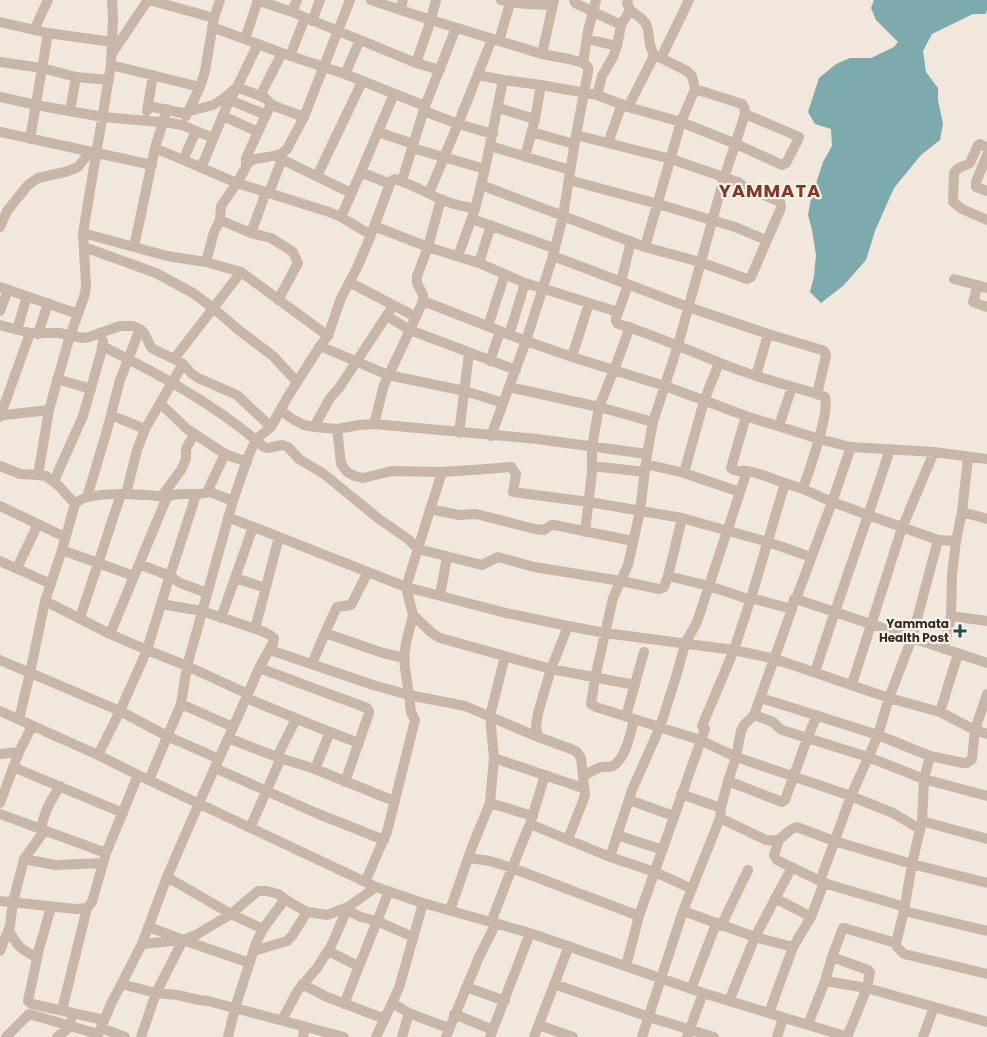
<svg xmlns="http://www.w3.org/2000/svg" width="987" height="1037" font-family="Poppins,sans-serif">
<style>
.water{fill:#7daaac}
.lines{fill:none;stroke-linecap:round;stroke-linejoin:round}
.minor{stroke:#c8b7a9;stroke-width:10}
.poi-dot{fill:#205155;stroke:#f8f1e8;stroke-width:2}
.labels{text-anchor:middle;stroke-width:4.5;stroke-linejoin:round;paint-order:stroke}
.poi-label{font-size:12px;font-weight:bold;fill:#352c28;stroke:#f8f1e8;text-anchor:end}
.district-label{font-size:18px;font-weight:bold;letter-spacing:1px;fill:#803b26;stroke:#f8f1e8}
</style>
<rect width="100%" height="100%" fill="#f1e7dc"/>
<path class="water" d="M874,0H987V11L985,14H973L932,34L923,51L926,72L938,88V100L943,124L940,140L921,155L894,188L875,231L866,260L843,286L821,303L810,292L814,276L816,255L812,230L808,215L811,199L823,162L832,146L831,129L815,124L808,112L819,78L836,64L850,58H871L894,47L898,42L876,20L871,8Z"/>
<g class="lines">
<path class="minor" d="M149,0L214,18
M257,0L292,12L416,63
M371,0L431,20L542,54L569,59L583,63L588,67V72L576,135L563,216L553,256L526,341L491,436
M436,0L431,20L416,63L440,70
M501,0C518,5 535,4 553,5
M574,0L575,3L621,25
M400,10L403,0
M292,12L297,0
M312,21L320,0
M0,22L48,33L112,42
M212,27L282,53L345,74L425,106
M34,30L48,0
M245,39L258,0
M587,39L617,46
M499,41L510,3
M113,52L148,0
M542,54L554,0
M290,56L305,18
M661,58L689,0
M0,62L42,68L76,77L109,80
M583,63L588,31L596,0
M111,65L200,87
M345,74L360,40
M478,75L503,80L541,85L597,95L628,107L681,122L736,144L782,165L786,163L798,140L799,137L797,136L745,114
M695,89L742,104L744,107L745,114L724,178L678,345L653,422L647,454L640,511L628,565L613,598L595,678L591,704L596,707L700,740L736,757L851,796L893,813L920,829
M597,95L602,76L613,57L617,46L621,25L630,10L627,3L628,0
M260,96L282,53
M0,97L36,105L103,117L171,123L182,125L213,138
M230,100L266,115
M148,106L182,113L213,105L223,99L237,87L258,44
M628,107L654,56L650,45L648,30L646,24L641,18L630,10
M498,108L535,119
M70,111L76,77
M147,111L153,75
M424,111L458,124L493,134
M186,116L200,87L205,71L214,18L220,0
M223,116L258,132
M0,132L152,165
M378,132L413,144
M532,132L574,144
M30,139L48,33
M608,143L622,104
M490,146L570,170
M155,148L237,183L329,212L341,217L371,235
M412,148L485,169
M987,148L980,144L978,145L970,163L957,169L954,173L953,202L962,209L987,220
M987,155L976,182V187L987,191
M275,156L351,193
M525,157L535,119L541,85
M183,160L196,131
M246,167V158L271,104
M201,168L226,108L237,87L265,98L271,104L277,107L304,117
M360,174L368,175L390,184
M317,176L362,82
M569,180L658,204L735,227L766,240
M402,181L425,106L456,28
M481,185L645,247L700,262L747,279L751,277L780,210L781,206L780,202L743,186L738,182L671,159L576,135
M269,193L282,159
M429,193L458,124L492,39
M341,217L360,174L394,94
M472,219L554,248
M220,220L251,233L271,238L293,252L298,263L278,300
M374,226L428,247L479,263L525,283L618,312
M0,227L7,211L28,185L38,178L65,172L78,167L90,152
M83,233L167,256L206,262L241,272L328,336
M251,233L266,192
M84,247L156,273L193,293L213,308L240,331L273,356L297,382
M134,247L155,148L167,109
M645,247L681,122L695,89L692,76L687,71L661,58L654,56
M458,256L475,209L485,169L503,80
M553,256L688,307L768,334L822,350L825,352L826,356L817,394
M206,262L214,232L220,220L221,206L237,183L246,167L249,162L255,159L268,157L281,154L287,149L304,117L350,0
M479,263L491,225
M954,279L987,288
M349,282L416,317
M621,282L631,241
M628,285L616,318V321L618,324C652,334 685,349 718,362C750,376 784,384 817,394L825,397C830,413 809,471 803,489L785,483
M978,285L973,302L987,307
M0,287L78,314
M423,301L526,341L572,357L665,386L746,416L819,439L851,447L832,502L796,599H794L792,609L754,715L744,725L741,731L736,757L728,781L721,808L720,818L683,911L642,1037
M0,311L8,290
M387,316L410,330L516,370
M0,325L30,333H59L83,338L89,337L120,326H133L140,329L144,333L151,347L155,350L174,359L183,364L191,373L198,378L237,395L271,427
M488,326L505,274
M17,330L27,296
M38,334L48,303
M509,335L525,283
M102,346C159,374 216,405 264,447L268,448L282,445L288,447L299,459L324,474L379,519L408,539L418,549L482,565L498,557L534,567L621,581L659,589L664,587L668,576L709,586L751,600
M320,346L388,375L465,391L503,403
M572,357L589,303
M174,359L241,272
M490,361L500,331
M756,376L768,334
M57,379L91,389
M509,387L599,407L653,422
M160,403L187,429L225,454L247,462
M281,411L294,420L304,425L314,427L337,429L359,425L374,424L537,439L647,454
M0,414L5,415L49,410
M111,415L145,429
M0,417L30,333
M374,424L384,385L410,330L423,301V295L417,283V276L428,247L441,199
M779,426L792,387
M314,427L330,398L339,388L393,306
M337,429L341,464L347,472L355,476L363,478L392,471L442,472L487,469L511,467L516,474L513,492L589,502L682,518L768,542L811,557
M459,433L469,353
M851,447L934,452L987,459
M646,464L684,473L740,492
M0,466L20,474L38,475L46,476L59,486L75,504
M592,466L645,472
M684,473L704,401L719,363
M38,475L49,410L69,339L85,294L86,285L83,233L111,65L113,18L112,0
M54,481L83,416L101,353L103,341
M803,489L832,502L938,540L956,541
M207,492L225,454
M126,494L137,450L145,429L183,364
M162,496L181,470L186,459V449L194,434
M87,497L106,434L120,380L140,329
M0,506L65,537
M430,509L459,515L476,514L535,529L544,530L551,525H554L633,541
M962,512L987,519
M228,517L406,587L506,613L568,626L605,633L734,650L775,659L889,698L940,712L975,730L987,734
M585,532L592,472V447L599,407L614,370L630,327
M62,550L134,576
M0,561L51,584
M139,564L170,576L180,583L207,593
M17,568L38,524
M668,576L682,518
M235,578L266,588
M441,590L447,557
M751,598L792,609
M796,599L987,663
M45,601L110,634L147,650L187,666L248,694
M413,615L432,633L440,638L551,669L635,685
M951,616L987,621
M80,618L121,494
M221,618L253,527
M255,629L279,537
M325,633L383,653L405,658
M110,634L167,497
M944,649L951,616L952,575L956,541L962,512L968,458
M270,650L373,685L409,695L465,706L538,737L571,749L577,752L581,758L585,795L583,801L568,839
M0,660L120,711L167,736L219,759
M312,664L328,626L337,607L351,605L368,572
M259,668L367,708L369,711V713L345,782
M815,672C839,597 866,524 890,449
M852,684L902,528L934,452
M246,698L322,729L359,743
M761,698L878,735L930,756L963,763H967L972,759L975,730L987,694
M181,704L233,727
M0,711L98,755L138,775L376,887L423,903L530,933L703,993L848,1037
M940,712L958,654
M754,715L773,722L779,728L782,730L868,757L924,779L987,796
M626,716L644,652
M19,719L30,673L45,601L62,550L75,504C88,489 147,495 167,497C178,492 187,495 197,494C202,494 206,493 210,492L233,501
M538,737L536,726L538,713L551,669L568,626
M228,738L277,757L315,769L394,801
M0,754L19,752
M98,755L120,711L147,650L166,588L196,495
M277,757L296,719
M494,758L583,788
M13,767L123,813
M215,768L316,813L384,840
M315,769L330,732
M583,776C589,773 595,769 601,767C606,766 609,768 613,766C626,758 631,732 634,719
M149,780L181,704L187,666L233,501L248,457L253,446L260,436L271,427L287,398L320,346L328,336L341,298L357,268L371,235L391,181L395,179C411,184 425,192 440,199C451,204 463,206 475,209
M728,781L782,802L785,800L807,739L817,715
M681,794L721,808
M629,800L674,816
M0,803L19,752L32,726
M490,803L533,816
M0,814L106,853
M720,818L766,840C786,843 782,831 797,827L834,841L912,864L987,883
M922,821L987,839
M530,824L610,857L655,872L692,889
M41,828C45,810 50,802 60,786
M250,828L281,758
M617,835L663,850
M779,840L774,855L777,860L824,883L905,907
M610,857L632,790L660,727L676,677L685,644L697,622L747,471
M469,858L490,861L512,868L639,916
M24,859L55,865L103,863
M167,877L231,914L263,929
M820,881L851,796L878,735L889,698L912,638L938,540
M365,882L387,832L415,720L411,712L409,695L405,668L404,657L406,643L413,615L406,587L442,472
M775,898L811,917
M0,901L76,909L87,908
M51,907L39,949L28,1001L32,1004L104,1020
M347,910L361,917L377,921L413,937
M450,910L472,847L490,803L494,758L490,716L505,656
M683,911L755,937L792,867
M904,911L987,931
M491,922L512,868L530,824L545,775
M721,926L748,870
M149,927L183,940L250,963
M9,930C18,948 20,948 37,958
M896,943L897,947L904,954L987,974
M142,944L183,940L196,935L231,914L258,891H267L278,894L291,903L307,912L327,915L348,907L376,887
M0,951L10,926L13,902L24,859L45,830
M254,951L287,941L292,936L307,912
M328,951L358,966
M832,957L868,970L870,972L867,988L847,1037
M626,966L639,916L705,729L702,726L734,650L751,598L785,483C775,480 755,471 746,471C739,470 736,473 731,468L746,416
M825,981L867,988L987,1022
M121,984L156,993L177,995L199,1000L208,1001L344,1037
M302,984L327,997L385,1019
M554,984L649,1017L714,1037
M466,987L505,1001
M691,989L716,924
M729,1001L755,937L793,947
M392,1003L409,1013L448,1028
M344,1004L389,891
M62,1010L87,908L92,902L106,853L138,775
M769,1013L793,947L811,917L824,883
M454,1014L493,1030
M282,1020L298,990L317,968L331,946L348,907
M539,1025L573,1037
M808,1025L825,981L832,957L843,928H844L896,943L904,911L912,864L922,821L924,779L930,756
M101,1028L125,1037
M6,1037L29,1014L98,1034
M57,1037L66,1030L71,1021
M97,1037L111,1004L142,944L167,877L199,803L248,694L259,668L273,643L274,638L270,635L262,631L202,611L161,604
M141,1037L156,993L183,940
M228,1037L235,1008L256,943L263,929L285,899
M303,1037L305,1027
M376,1037L399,988L423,903
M402,1037L409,1013
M446,1037L479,957L496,923
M490,1037L530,933
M534,1037L569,946
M687,1037L703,993
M777,1037L783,1018
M923,1037L934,1007"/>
</g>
<path class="poi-dot" d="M957.5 623.5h5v5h5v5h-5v5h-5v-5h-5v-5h5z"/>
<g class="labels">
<g class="poi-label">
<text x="949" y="628">Yammata<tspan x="949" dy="14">Health Post</tspan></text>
</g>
<g class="district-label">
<text x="770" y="197">YAMMATA</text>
</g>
</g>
</svg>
